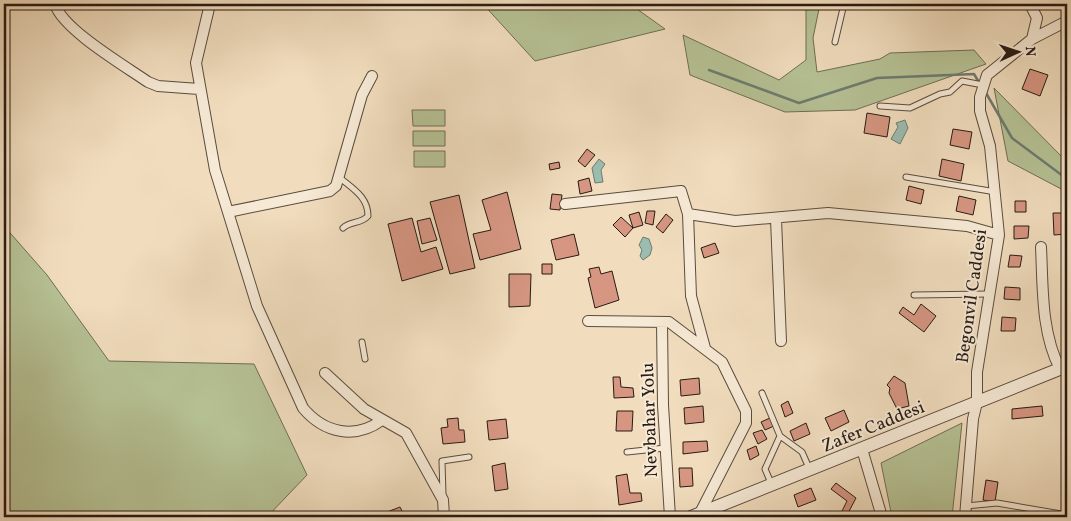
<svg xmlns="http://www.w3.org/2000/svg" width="1071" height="521" font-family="Vollkorn,serif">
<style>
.green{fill:#b6c295;stroke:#6f6e54}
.water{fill:#9bbcb0;stroke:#6d7c71}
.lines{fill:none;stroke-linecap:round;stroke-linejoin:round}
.stream{stroke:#6d7c71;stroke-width:2.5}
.building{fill:#d69682;stroke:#281b13}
.service-casing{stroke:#5a4c3e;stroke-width:7}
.minor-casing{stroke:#5a4c3e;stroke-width:12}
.tertiary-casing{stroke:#5a4c3e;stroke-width:14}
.service{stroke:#f6e9d5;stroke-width:5}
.minor{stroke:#f6e9d5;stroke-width:10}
.tertiary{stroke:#f6e9d5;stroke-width:12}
.labels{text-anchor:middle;stroke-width:4;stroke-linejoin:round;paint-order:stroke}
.street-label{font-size:18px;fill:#281b13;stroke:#f6e9d5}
</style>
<rect width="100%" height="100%" fill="#f1ddbe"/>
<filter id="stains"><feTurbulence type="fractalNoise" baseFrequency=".004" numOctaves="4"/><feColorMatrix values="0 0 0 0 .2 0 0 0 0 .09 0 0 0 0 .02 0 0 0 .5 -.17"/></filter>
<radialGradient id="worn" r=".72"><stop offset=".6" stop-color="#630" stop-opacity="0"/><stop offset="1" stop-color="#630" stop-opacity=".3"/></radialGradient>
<path class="green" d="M483,4H630L665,29L535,61Z
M806,4H820L813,38L817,72L880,59L890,53L974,50L986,64L855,110L785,112L690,75L683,35L779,80L806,60Z
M994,88L1067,162V192L1008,161Z
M412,110H445V126H413Z
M413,131H445V146H413Z
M414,151H445V167H414Z
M4,226L47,275L109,361L254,364L307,475L267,517H4Z
M962,423L952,517H892L881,463Z"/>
<path class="water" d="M905,120L908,128L900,144L891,139L898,127L896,123Z
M599,159L605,164L601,170L603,182L595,183L592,168Z
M643,237L649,239L652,248L650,255L643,260L640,256L642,250L639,245Z"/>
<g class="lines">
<path class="stream" d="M709,70L799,103L877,78L974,74L980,84
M986,93L1012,138L1067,179"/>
</g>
<path class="building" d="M1043,4H1066V6H1043Z
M1030,69L1048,75L1040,96L1022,89Z
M867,113L890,117L887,137L864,133Z
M953,129L972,132L969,149L950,145Z
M587,149L595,155L585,167L578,161Z
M942,159L964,164L961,181L939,176Z
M559,162L560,168L550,170L549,164Z
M589,178L592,191L580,194L578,181Z
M909,186L924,190L921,204L906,200Z
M507,192L521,249L480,260L473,234L491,230L482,200Z
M552,194L562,195L560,210L550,209Z
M459,195L475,268L450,274L430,202Z
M959,196L976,200L973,215L956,211Z
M1015,201H1026V212H1015Z
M647,211H655L653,225L645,223Z
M639,212L643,225L633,228L629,215Z
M1053,213H1067V234L1054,235Z
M666,214L673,220L663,233L656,227Z
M621,217L633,228L625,237L613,225Z
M412,218L421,252L436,247L443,269L402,281L388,224Z
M430,218L437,240L422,244L417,221Z
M1014,226H1029L1028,238L1014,239Z
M574,234L579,255L556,260L551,240Z
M715,243L719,253L704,258L701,248Z
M1010,255L1022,256L1020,267H1008Z
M542,264H552V274H542Z
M599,267L601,274L612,271L619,300L595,308L588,278L591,277L589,269Z
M509,274H531L530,306L509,307Z
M1005,287L1020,288V300L1004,299Z
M921,304L936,316L924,332L899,313L903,307L914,315Z
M1002,317L1016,318L1015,331H1001Z
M894,376L905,383L909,406L897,409L889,393L890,388L887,385Z
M613,377H620L621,387L633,388L634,397L614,398Z
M699,378L700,394L681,396L680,380Z
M788,401L793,413L785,417L781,405Z
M703,406L704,422L685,424L684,408Z
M1042,406L1043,416L1012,419V409Z
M844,410L849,422L831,431L825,418Z
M617,411H633L632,431H616Z
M458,418L459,430H464L465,442L443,444L441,428L448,427L447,419Z
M770,418L774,426L765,430L761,422Z
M506,419L508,438L489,440L487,421Z
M806,423L810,434L794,441L790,431Z
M762,430L767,439L758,444L753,433Z
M707,441L708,451L683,454V442Z
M756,446L759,455L750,460L747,450Z
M505,463L508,489L495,491L492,466Z
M679,468H692L693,486L680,487Z
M627,474L630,493H641L642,501L619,505L616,476Z
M986,480L998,482L995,502L983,500Z
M836,483L856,498L846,517H839L847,501L831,489Z
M811,488L816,500L798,507L794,495Z
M400,507L405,517H390L387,512Z"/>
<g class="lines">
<g class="service-casing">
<path id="service" d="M835,42L844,4
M880,106L910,108L940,94L950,92L962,81L983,85
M906,177L996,192
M340,178C353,189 368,197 368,216C361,224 350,221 343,228
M914,295L989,294
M362,342L365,359
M762,393L780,436L802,452L809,468
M627,452L665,448
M771,483L765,469L780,436
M443,496L442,461L469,457
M966,506L997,503L1067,515"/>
</g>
<g class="minor-casing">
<path id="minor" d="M55,4C62,29 125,66 148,82L158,86L199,89
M210,4L196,63L215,170L257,306L303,408C324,433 355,440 382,420
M1030,4L1037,18L1032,39
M565,204L681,191L688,214L691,296L705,348
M228,212L330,191L336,186L362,95L372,76
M688,214L735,221L828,213L967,226L999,235
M776,219L781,341
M1041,247C1043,288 1041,332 1060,369
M588,321L669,322L722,362L746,411V423L699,515
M662,322L663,405L670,517
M325,373L364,409L406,433L443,500L444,517
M862,449L882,517
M965,517L973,419L977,402V372L999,235L990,146L980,111V97L987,75L1032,39L1067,21"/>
</g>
<g class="tertiary-casing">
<path id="tertiary" d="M691,517L1067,366"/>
</g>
<use href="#service" class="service"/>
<use href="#minor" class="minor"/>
<use href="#tertiary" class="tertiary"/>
</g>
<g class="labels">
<g class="street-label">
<text transform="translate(971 296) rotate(-82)" y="6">Begonvil Caddesi</text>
<text transform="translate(649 420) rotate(-92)" y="6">Nevbahar Yolu</text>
<text transform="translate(873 426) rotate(-22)" y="6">Zafer Caddesi</text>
</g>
</g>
<rect width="1071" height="521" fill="none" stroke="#f1ddbe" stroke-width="20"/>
<rect x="5" y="5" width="1061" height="511" fill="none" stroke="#281b13" stroke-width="2.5"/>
<rect x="10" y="10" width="1051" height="501" fill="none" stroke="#281b13"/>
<g transform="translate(1018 52) rotate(87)" stroke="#f6e9d5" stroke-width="4" paint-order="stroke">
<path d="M0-4L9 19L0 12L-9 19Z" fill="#281b13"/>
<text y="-8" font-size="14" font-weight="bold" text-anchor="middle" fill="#281b13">N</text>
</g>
<rect width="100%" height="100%" filter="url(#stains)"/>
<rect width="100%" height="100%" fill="url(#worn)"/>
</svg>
